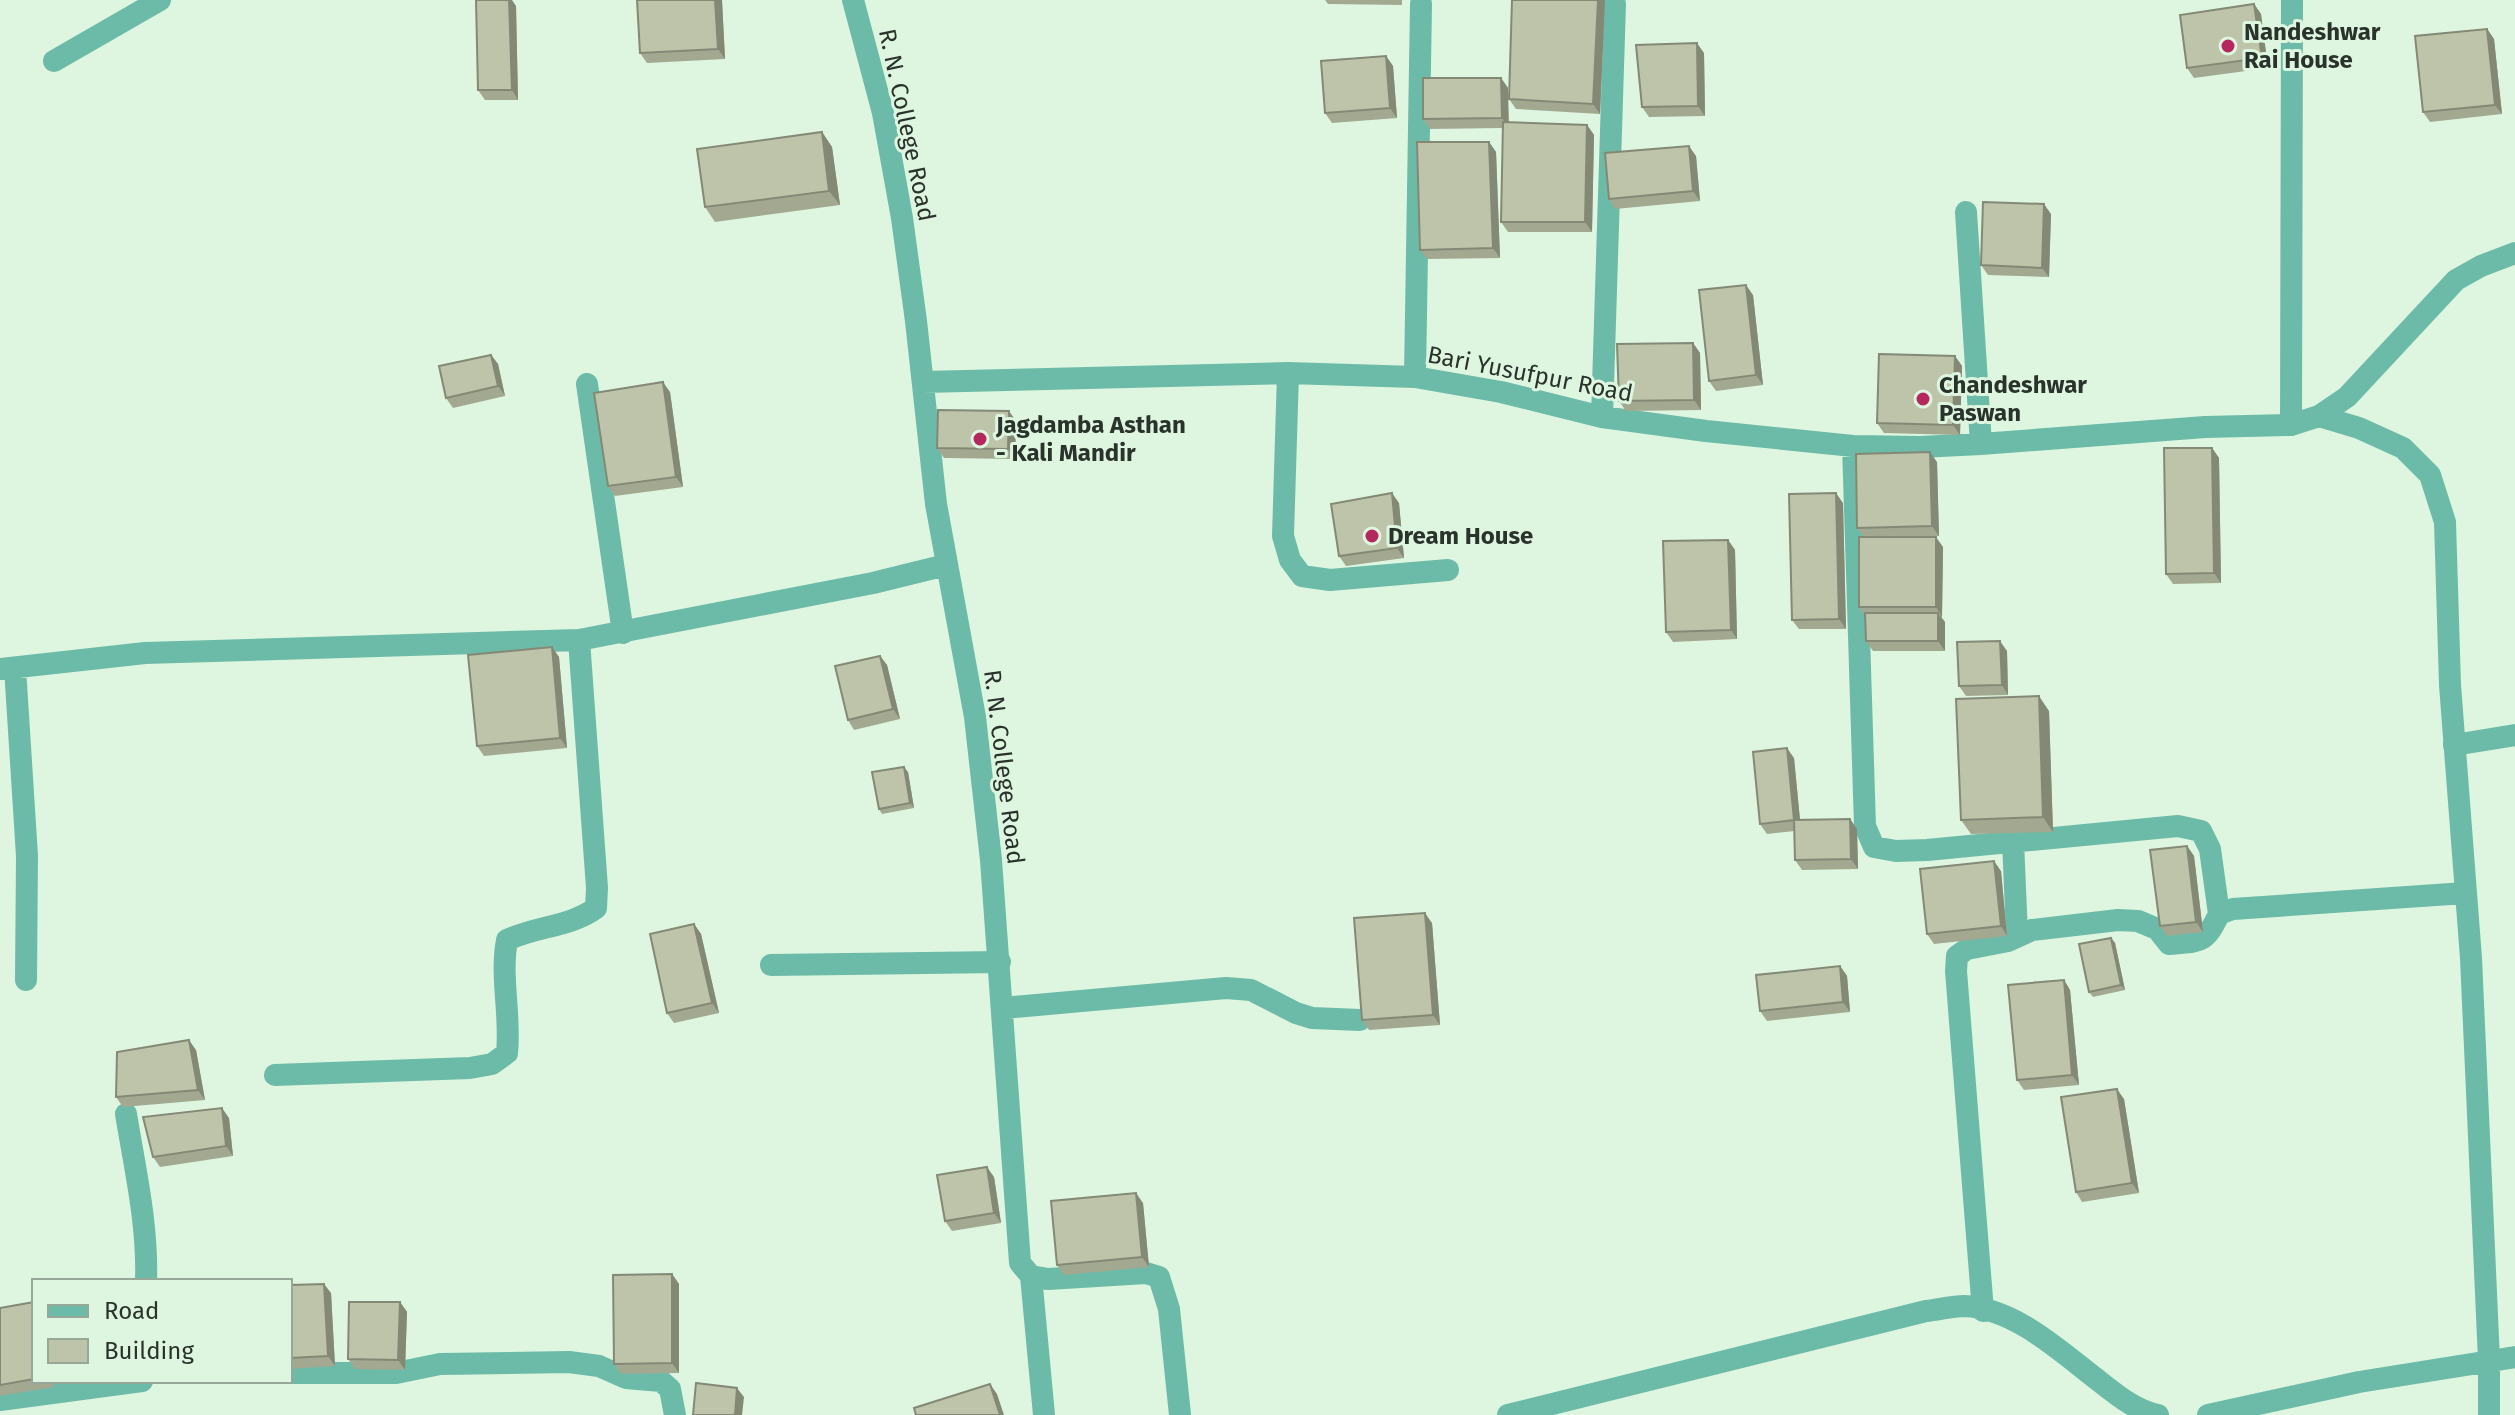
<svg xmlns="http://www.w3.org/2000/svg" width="2515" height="1415" font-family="'Fira Sans',sans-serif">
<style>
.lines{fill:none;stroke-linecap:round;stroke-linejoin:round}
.service{stroke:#6cbba8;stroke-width:22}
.minor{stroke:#6cbba8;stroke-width:22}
.wall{fill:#a3a991}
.shaded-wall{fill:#848976}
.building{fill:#bdc4a9;stroke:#848976;stroke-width:2}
.poi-dot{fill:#b5285e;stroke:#def6e0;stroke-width:3}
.labels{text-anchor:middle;stroke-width:6;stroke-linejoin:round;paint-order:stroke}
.poi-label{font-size:24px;font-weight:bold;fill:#2a332b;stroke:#def6e0;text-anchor:start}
.street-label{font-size:24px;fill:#2a332b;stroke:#def6e0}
</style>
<rect width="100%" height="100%" fill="#def6e0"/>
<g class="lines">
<path class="service" d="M2454,745L2515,735
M771,965L1000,962"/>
<path class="minor" d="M853,0L883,113L902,218L916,321L936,504L975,717L991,860L1020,1263L1031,1276L1048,1279L1146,1273L1159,1277L1169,1309L1180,1415
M54,61L160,0
M1966,212L1981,444
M1288,373L1283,536L1290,560L1302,576L1330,580L1448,570
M1415,377L1421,4
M923,382L1288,373L1415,377L1501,392L1602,417L1706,431L1853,446L1920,447L1981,444L2205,427L2291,425L2319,416L2347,397L2456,280L2481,266L2515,253
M587,384L623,633
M2319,416L2359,428L2403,448L2430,475L2445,522L2450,685L2471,958L2489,1360V1415
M1602,417L1615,4
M2291,425L2292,0
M1853,446L1865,826L1874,847L1896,851L1927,850L2178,826L2201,831L2210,849L2219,914
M15,668L27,856L26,980
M0,669L145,653L579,640L873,583L946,565
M2013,841L2017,935
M1003,1008L1226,988L1251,990L1296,1013L1312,1018L1360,1020
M275,1075L470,1068L492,1064L507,1053C511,1015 500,977 507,940C536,926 570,927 596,908L597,888L579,640
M126,1114C135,1169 148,1225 146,1281
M1031,1276L1044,1415
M1983,1311L1956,971L1957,956L1967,949L2008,941L2032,930L2118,920L2138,921L2157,929L2169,944C2201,941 2205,944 2219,914L2233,909L2465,893
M290,1373H396L440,1364L569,1362L599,1366L626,1378L661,1381L670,1389L675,1415
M0,1400L142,1381
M1508,1415L1926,1311C1938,1310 1952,1306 1964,1306C2015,1308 2061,1352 2099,1381C2117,1395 2136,1411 2158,1415
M2208,1415L2359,1382L2515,1357"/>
</g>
<path class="wall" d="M722,0L725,59L647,63L640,53Z
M1325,0H1402V5L1328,4Z
M1605,0L1600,114L1516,109L1509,99Z
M2254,4L2261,14L2268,68L2194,78L2187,68Z
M516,6L518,100H485L478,90Z
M2487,29L2494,39L2502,114L2430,122L2423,112Z
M1704,53L1705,116L1649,117L1642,107Z
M1386,56L1393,66L1397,118L1332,123L1325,113Z
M1501,78L1508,88V122L1587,125L1594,135L1592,232H1508L1501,222L1503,128L1430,129L1423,119Z
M822,132L832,147L840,205L715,222L705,207Z
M1489,142L1496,152L1500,258L1427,259L1420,250Z
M1696,156L1700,201L1615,209L1609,199Z
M2051,214L2049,277L1988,275L1981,265Z
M1753,295L1763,385L1716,391L1709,381Z
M1693,343L1700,353L1701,410L1626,411L1619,401Z
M491,355L498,364L505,396L453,408L446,398Z
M1955,356L1962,366L1960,435L1884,433L1877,423Z
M670,392L683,487L615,496L608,486Z
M1016,421L1015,459L944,458L937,448Z
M2212,448L2219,458L2221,583L2173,584L2166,574Z
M1937,462L1939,536L1891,537L1943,547L1942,617H1941L1945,622V651H1873L1866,641L1865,616L1859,607L1864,537L1857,528Z
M1399,503L1404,558L1346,566L1339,556Z
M1843,503L1846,629H1799L1792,620Z
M1728,540L1735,550L1737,639L1673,642L1666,632Z
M552,647L559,657L567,748L484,756L477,746Z
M2007,651L2008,695L1966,696L1959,686Z
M880,656L887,665L900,719L854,730L848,720Z
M2049,711L2053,832L1971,834L1961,820Z
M1794,758L1800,820L1850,819L1857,829L1858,869L1802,870L1795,860V831L1767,834L1760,824Z
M908,772L914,808L882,814L879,809Z
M2187,846L2194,856L2203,932L2167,936L2160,926Z
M2001,871L2007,936L1934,944L1927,934Z
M1432,923L1440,1025L1369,1030L1362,1020Z
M694,924L701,934L719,1013L674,1023L667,1013Z
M2111,938L2115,943L2125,990L2093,997L2089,992Z
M1840,966L1847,976L1850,1012L1767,1021L1760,1011Z
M2064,980L2070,990L2079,1085L2024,1090L2017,1080Z
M196,1050L205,1100L123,1107L116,1097Z
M2124,1099L2139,1193L2082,1202L2076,1192Z
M229,1118L233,1156L160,1167L153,1157Z
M994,1177L1001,1223L952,1231L945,1221Z
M1143,1203L1149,1267L1064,1275L1057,1265Z
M672,1274L679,1284V1373L621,1374L614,1364Z
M290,1285L331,1293L335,1366L290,1369Z
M34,1302V1381H53L54,1387L0,1396V1308Z
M400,1302L407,1312L405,1370L355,1369L348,1359Z"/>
<path class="shaded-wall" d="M509,0H512L516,6L518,100L512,90Z
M715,0H722L725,59L718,49Z
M1598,0H1605L1600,114L1593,104Z
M2254,4L2261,14L2268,68L2262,58Z
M2487,29L2494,39L2502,114L2495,105Z
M1697,43L1704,53L1705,116L1698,106Z
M1386,56L1393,66L1397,118L1390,108Z
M1501,78L1508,88L1509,128L1502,118Z
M1587,125L1594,135L1592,232L1585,222Z
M822,132L832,147L840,205L829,191Z
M1489,142L1496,152L1500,258L1493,248Z
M1689,146L1696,156L1700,201L1693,191Z
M2044,204L2051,214L2049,277L2042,268Z
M1746,285L1753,295L1763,385L1756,375Z
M1693,343L1700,353L1701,410L1694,400Z
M491,355L498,364L505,396L498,386Z
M1955,356L1962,366L1960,435L1953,425Z
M663,382L670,392L683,487L676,477Z
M1009,411L1016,421L1015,459L1008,449Z
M2212,448L2219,458L2221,583L2214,573Z
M1930,452L1937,462L1939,536L1932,526Z
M1392,493L1399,503L1404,558L1397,548Z
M1836,493L1843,503L1846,629L1839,619Z
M1936,537L1943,547L1942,617L1936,607Z
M1728,540L1735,550L1737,639L1731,630Z
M1938,613L1945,622V651L1938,641Z
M2000,641L2007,651L2008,695L2002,685Z
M552,647L559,657L567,748L560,738Z
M880,656L887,665L900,719L893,709Z
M2039,696L2049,711L2053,832L2043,817Z
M1787,748L1794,758L1801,830L1794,820Z
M904,767L908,772L914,808L910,803Z
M1850,819L1857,829L1858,869L1851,859Z
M2187,846L2194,856L2203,932L2196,922Z
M1994,861L2001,871L2007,936L2001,926Z
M1425,913L1432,923L1440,1025L1433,1015Z
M694,924L701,934L719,1013L712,1003Z
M2111,938L2115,943L2125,990L2121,985Z
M1840,966L1847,976L1850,1012L1843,1002Z
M2064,980L2070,990L2079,1085L2072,1075Z
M189,1040L196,1050L205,1100L198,1090Z
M2117,1089L2124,1099L2139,1193L2132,1183Z
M222,1108L229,1118L233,1156L226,1146Z
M987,1167L994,1177L1001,1223L994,1213Z
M1136,1193L1143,1203L1149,1267L1142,1257Z
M672,1274L679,1284V1373L672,1363Z
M324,1284L331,1293L335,1366L328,1356Z
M400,1302L407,1312L405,1370L398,1360Z
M990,1384L997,1394L1004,1415H1000Z
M737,1388L744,1397L742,1415H735Z"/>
<path class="building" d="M476,0H509L512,90H478Z
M637,0H715L718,49L640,53Z
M1512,0H1598L1593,104L1509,99Z
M2254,4L2262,58L2187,68L2180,15Z
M2487,29L2495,105L2423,112L2415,36Z
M1697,43L1698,106L1642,107L1636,45Z
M1386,56L1390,108L1325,113L1321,61Z
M1423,78H1501L1502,118L1423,119Z
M1503,122L1587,125L1585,222H1501Z
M822,132L829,191L705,207L697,149Z
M1417,142H1489L1493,248L1420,250Z
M1689,146L1693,191L1609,199L1605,153Z
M1983,202L2044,204L2042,268L1981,265Z
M1746,285L1756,375L1709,381L1699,290Z
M1693,343L1694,400L1619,401L1617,344Z
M1879,354L1955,356L1953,425L1877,423Z
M491,355L498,386L446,398L439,366Z
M663,382L676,477L608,486L594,393Z
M938,410L1009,411L1008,449L937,448Z
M2164,448H2212L2214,573L2166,574Z
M1930,452L1932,526L1857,528L1856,454Z
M1392,493L1397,548L1339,556L1331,504Z
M1836,493L1839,619L1792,620L1789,494Z
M1859,537H1936V607H1859Z
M1728,540L1731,630L1666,632L1663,541Z
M1865,613H1938V641H1866Z
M2000,641L2002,685L1959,686L1957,642Z
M552,647L560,738L477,746L468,655Z
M880,656L893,709L848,720L835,666Z
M2039,696L2043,817L1961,820L1956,699Z
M1787,748L1794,820L1760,824L1753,752Z
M904,767L910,803L879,809L872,772Z
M1850,819L1851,859L1795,860L1794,820Z
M2187,846L2196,922L2160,926L2150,850Z
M1994,861L2001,926L1927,934L1920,869Z
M1425,913L1433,1015L1362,1020L1354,918Z
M694,924L712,1003L667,1013L650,934Z
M2111,938L2121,985L2089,992L2079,944Z
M1840,966L1843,1002L1760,1011L1756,975Z
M2064,980L2072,1075L2017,1080L2008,985Z
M189,1040L198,1090L116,1097L117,1052Z
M2117,1089L2132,1183L2076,1192L2061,1097Z
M222,1108L226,1146L153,1157L143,1117Z
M987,1167L994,1213L945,1221L937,1175Z
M1136,1193L1142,1257L1057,1265L1051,1201Z
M672,1274V1363L614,1364L613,1275Z
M324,1284L328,1356L290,1358V1285Z
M34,1302V1379L0,1385V1308Z
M349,1302H400L398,1360L348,1359Z
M696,1383L737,1388L735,1415H693Z
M990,1384L1000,1415H916L914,1408Z"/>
<g class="poi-dot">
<circle cx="2228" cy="46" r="8"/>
<circle cx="1923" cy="399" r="8"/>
<circle cx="980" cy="439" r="8"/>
<circle cx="1372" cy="536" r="8"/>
</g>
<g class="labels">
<g class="poi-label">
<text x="2244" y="40">Nandeshwar<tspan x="2244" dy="28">Rai House</tspan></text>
<text x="1939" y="393">Chandeshwar<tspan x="1939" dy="28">Paswan</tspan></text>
<text x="996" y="433">Jagdamba Asthan<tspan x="996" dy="28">- Kali Mandir</tspan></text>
<text x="1388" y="544">Dream House</text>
</g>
<g class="street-label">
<text transform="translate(907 125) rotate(78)" y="8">R. N. College Road</text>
<text transform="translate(1530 374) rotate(11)" y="8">Bari Yusufpur Road</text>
<text transform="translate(1004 767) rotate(83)" y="8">R. N. College Road</text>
</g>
</g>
<rect x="32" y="1279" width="260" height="104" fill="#def6e0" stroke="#96a898" stroke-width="2"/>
<rect x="48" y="1305" width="40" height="12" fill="#6cbba8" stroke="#96a898" stroke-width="2"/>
<text x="104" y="1319" font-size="24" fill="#2a332b">Road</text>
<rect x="48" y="1339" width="40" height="24" fill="#bdc4a9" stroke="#96a898" stroke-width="2"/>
<text x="104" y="1359" font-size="24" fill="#2a332b">Building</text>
</svg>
